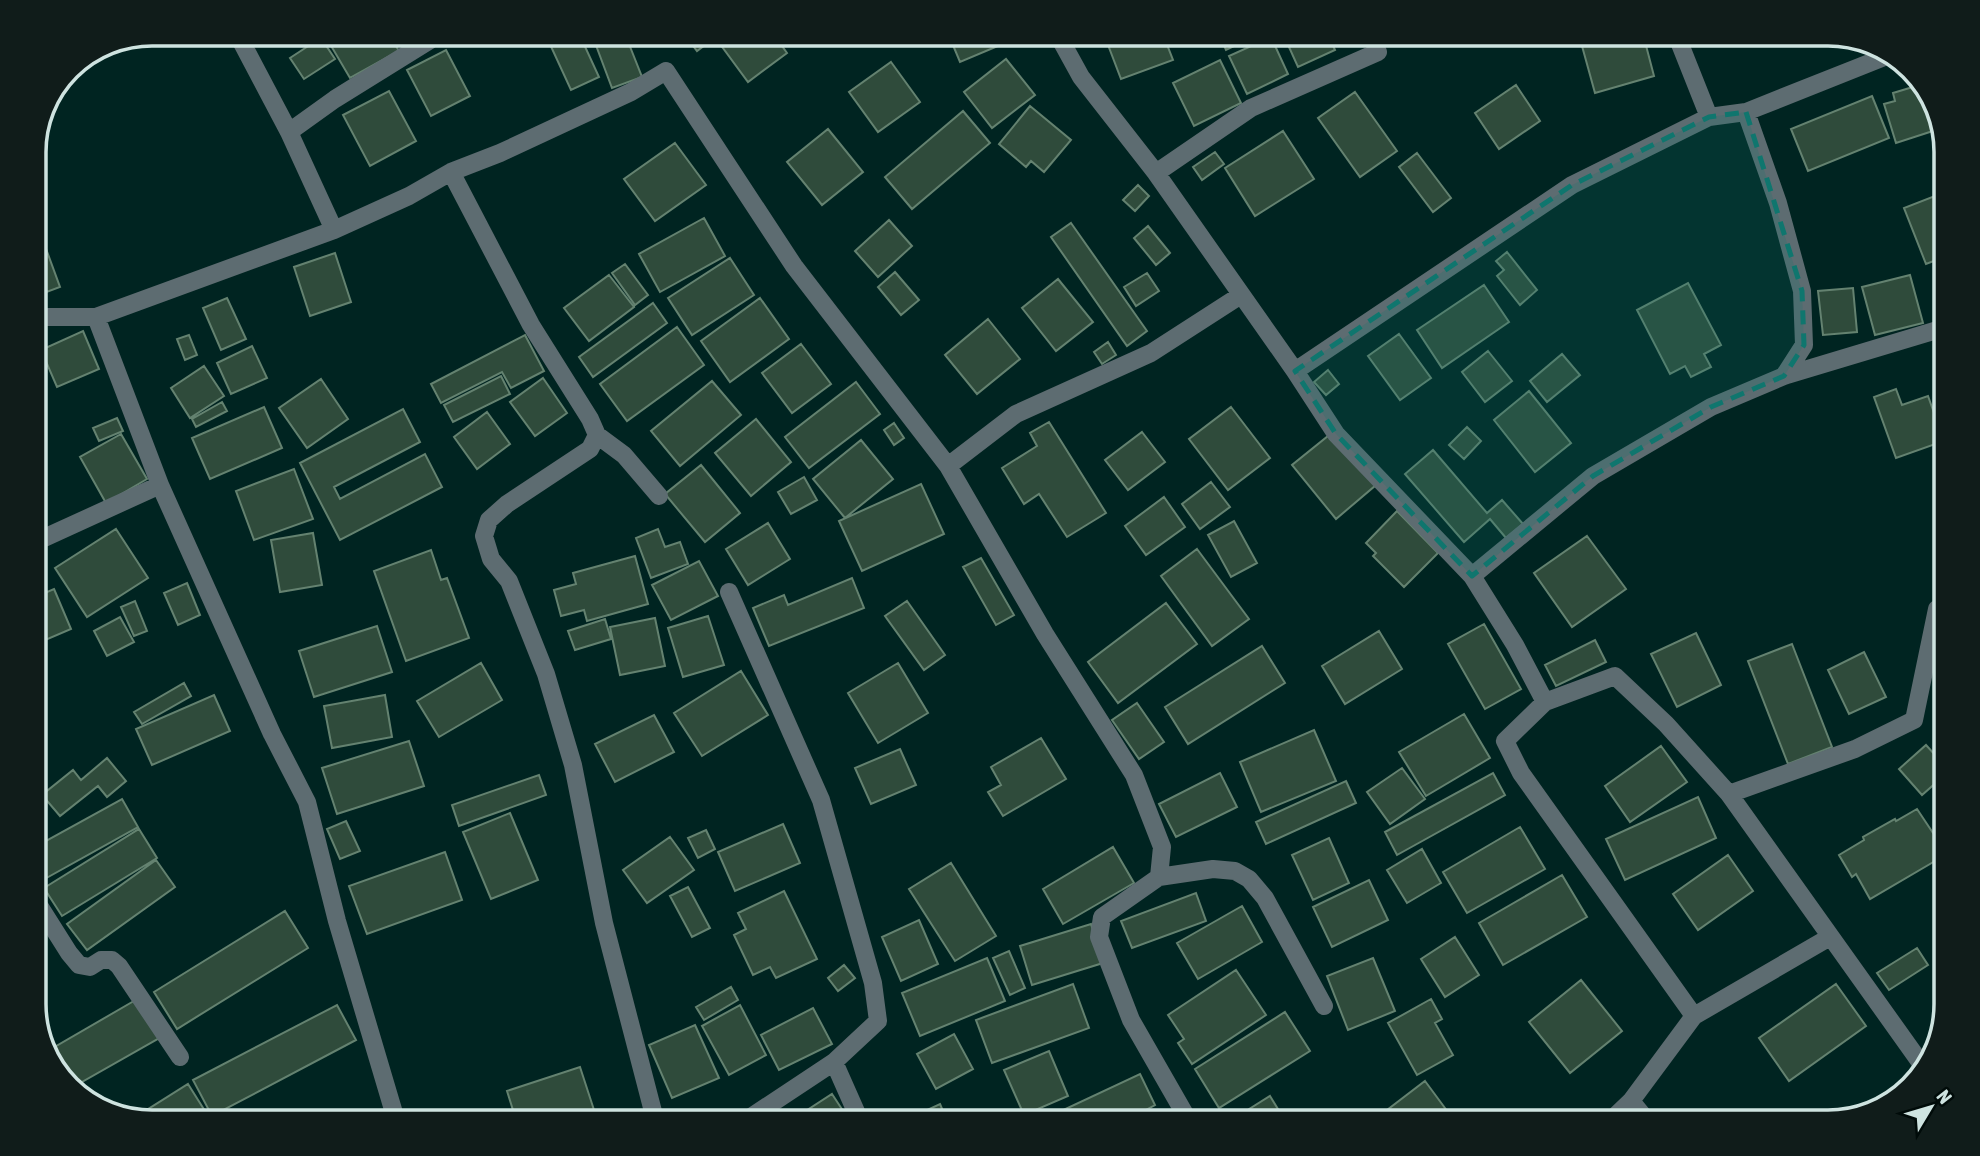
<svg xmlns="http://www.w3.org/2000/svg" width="1980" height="1156" font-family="'Asap Condensed',sans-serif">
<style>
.building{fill:#2f4b3b;stroke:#648270;stroke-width:2}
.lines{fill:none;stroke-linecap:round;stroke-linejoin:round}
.minor{stroke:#5d6c71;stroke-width:18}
.marked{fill:#0f766e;fill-opacity:0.2;stroke:#0f766e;stroke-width:5;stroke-dasharray:14 9;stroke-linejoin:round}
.rim{fill:none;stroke:#cee3e0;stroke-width:3.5}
</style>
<rect width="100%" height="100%" fill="#002421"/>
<path class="building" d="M1619,34H1643L1654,76L1595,93L1582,46Z
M1220,36H1255L1226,50Z
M1284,36H1329L1335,50L1298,67Z
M1105,37H1164L1173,60L1121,79Z
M1271,37L1288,74L1247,94L1229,56Z
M950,38H1002L1005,43L960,62Z
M627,39L642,77L612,88L594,40Z
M688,39H713L697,51Z
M727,39H777L787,53L748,82L720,44Z
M548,40H582L599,77L571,90Z
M316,41H323L335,59L304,79L290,58Z
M336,41H393L399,51L350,78L330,44Z
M109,42H131L115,52Z
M446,50L470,96L431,116L407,70Z
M1006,59L1035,95L992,128L964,92Z
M1220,60L1241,103L1194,126L1173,83Z
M891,62L920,102L878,132L849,92Z
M1516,85L1540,121L1499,149L1475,113Z
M1916,86L1917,90L1926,87L1931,92L1942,128L1896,143L1884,104L1895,101L1893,93Z
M389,91L416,141L370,166L343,115Z
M1355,92L1397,151L1360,177L1318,118Z
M1872,96L1889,138L1808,171L1791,129Z
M1030,106L1071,140L1044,172L1031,161L1026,167L999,144Z
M963,111L990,143L912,209L885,177Z
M828,129L863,172L822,205L787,162Z
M1283,131L1314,179L1255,216L1225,168Z
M675,143L706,185L655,221L624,179Z
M1215,152L1224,164L1202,180L1193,167Z
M1417,153L1451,198L1433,212L1399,167Z
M1138,185L1149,196L1135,211L1123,200Z
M1940,194L1947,211V256L1926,264L1904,208Z
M704,218L725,256L660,292L639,254Z
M889,220L912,246L878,277L855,251Z
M1071,223L1147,331L1127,346L1051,237Z
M1148,226L1170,253L1156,265L1134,238Z
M45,246L60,287L33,297V250Z
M1507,252L1537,290L1520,305L1497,276L1504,270L1496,261Z
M335,253L351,302L310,316L294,267Z
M730,258L754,295L692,335L668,298Z
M625,264L648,295L635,305L612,273Z
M895,272L919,300L901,315L878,287Z
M1147,273L1159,291L1136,306L1124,287Z
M609,275L634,307L589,341L564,308Z
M1910,275L1923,323L1875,335L1862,287Z
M1058,279L1093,322L1056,351L1022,308Z
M1688,283L1721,345L1704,354L1711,367L1691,377L1685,366L1670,374L1637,310Z
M1484,285L1509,322L1442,368L1417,330Z
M1853,288L1857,332L1823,335L1818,291Z
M227,298L246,339L221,350L203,308Z
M760,298L789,339L730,382L701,341Z
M653,303L667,323L593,377L579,357Z
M988,319L1020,359L977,394L945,355Z
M677,327L704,365L627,421L600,384Z
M83,331L99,369L57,387L41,350Z
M1399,334L1431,378L1400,400L1368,356Z
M189,335L197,355L185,360L177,339Z
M525,335L544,371L511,388L502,372L441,403L431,384Z
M1108,342L1116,355L1102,364L1094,352Z
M801,344L831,384L792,413L762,373Z
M252,346L267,378L231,394L217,363Z
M1488,351L1512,381L1485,402L1462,372Z
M33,353L46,372L33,379Z
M1562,354L1580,375L1547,402L1530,381Z
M204,366L224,396L190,418L171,388Z
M1328,370L1339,384L1326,395L1314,382Z
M501,376L510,394L453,422L444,405Z
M543,378L567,413L535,436L510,402Z
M321,379L348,419L307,448L279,408Z
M712,381L741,415L680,466L651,431Z
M856,382L880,414L809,468L785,437Z
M1896,389L1902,405L1928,396L1944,441L1896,458L1874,397Z
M1529,391L1571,443L1535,472L1494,420Z
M222,402L227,411L196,427L192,419Z
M264,407L282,448L210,479L192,438Z
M1231,407L1270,458L1228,490L1189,439Z
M403,409L420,442L334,487L340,499L425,454L442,487L340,540L300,463Z
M487,412L510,444L477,469L454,437Z
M117,418L123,431L99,441L93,428Z
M756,419L791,462L751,496L715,453Z
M1049,422L1106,513L1067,537L1039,494L1024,504L1002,468L1037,446L1030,433Z
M894,423L904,438L894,445L884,430Z
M1467,427L1481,441L1464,459L1449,445Z
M1142,432L1165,462L1128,490L1105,460Z
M1333,432L1376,485L1336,519L1292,465Z
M121,434L147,479L106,503L80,457Z
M861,440L893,479L845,518L813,479Z
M1433,450L1487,513L1502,500L1523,524L1506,538L1490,519L1464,542L1405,474Z
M701,465L740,513L705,542L665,494Z
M294,469L313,519L254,540L236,491Z
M804,477L817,500L791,514L778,492Z
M1211,482L1230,507L1200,529L1182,504Z
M921,484L944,534L862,571L839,521Z
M1164,497L1185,527L1146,555L1125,526Z
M1397,511L1438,553L1404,587L1373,556L1376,553L1366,543Z
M1234,521L1257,563L1231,577L1208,535Z
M768,523L790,559L748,585L726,549Z
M116,529L148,578L87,617L55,568Z
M658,529L665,547L680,542L688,564L651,578L636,538Z
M313,533L322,585L280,592L271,540Z
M1587,536L1626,589L1572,627L1534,573Z
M1197,549L1249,619L1212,646L1161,576Z
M431,550L441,580L447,578L469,638L406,661L374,571Z
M635,556L648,604L587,621L584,610L561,616L554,590L576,584L573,573Z
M981,558L1014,615L996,625L963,567Z
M699,561L718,596L671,620L652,585Z
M852,578L864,608L769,646L753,608L784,595L788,605Z
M187,583L200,615L178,625L164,593Z
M54,589L71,629L36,644L33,638V598Z
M135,601L147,631L134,636L121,607Z
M907,601L945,655L924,670L885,616Z
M1166,603L1197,644L1118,703L1088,662Z
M708,616L724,665L683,677L668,628Z
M120,617L134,642L107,656L94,631Z
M655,618L665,666L620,675L610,627Z
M605,619L611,639L575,650L568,631Z
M1484,624L1521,689L1485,709L1448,644Z
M377,626L392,672L314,697L299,651Z
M1379,631L1402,669L1345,704L1322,666Z
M1696,633L1721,685L1677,707L1651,654Z
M1595,640L1606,662L1556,686L1545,665Z
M1792,644L1832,747L1788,764L1748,661Z
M1262,646L1285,683L1188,744L1165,707Z
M1864,652L1886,697L1849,714L1828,670Z
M481,663L502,700L439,737L417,701Z
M898,663L928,713L878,743L848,693Z
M741,671L768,715L702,756L674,713Z
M184,683L191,696L142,724L134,712Z
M214,695L230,731L152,765L136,729Z
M385,695L392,737L332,748L324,706Z
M1137,703L1164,742L1139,759L1112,720Z
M1464,714L1490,758L1426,796L1399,752Z
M654,715L674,752L615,782L595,744Z
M1314,730L1336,781L1261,812L1240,762Z
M1041,738L1066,779L1003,816L988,792L1001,785L991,767Z
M409,741L424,786L337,814L322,768Z
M1926,745L1947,768V773L1922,795L1899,769Z
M1661,746L1687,782L1630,822L1605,786Z
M900,749L916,785L871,804L855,768Z
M107,758L126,781L107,797L98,786L60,816L42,795L73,770L81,780Z
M1402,768L1425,799L1390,824L1367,792Z
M1220,773L1237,807L1176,837L1159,804Z
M1493,773L1505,795L1397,855L1385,832Z
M539,775L546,795L459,826L452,805Z
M1346,781L1356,803L1266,844L1256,822Z
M1698,797L1716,838L1625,880L1606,839Z
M122,799L138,827L41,881L33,868V848Z
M1917,809L1947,854L1870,899L1856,874L1852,877L1839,855L1864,840L1863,837L1895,819L1896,821Z
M510,813L538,880L491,899L463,832Z
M346,821L360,851L340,859L327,829Z
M783,824L800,863L735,891L718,852Z
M1520,827L1545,869L1467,913L1443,872Z
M139,829L157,858L62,916L44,888Z
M706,830L715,849L698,858L688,838Z
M670,837L694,870L647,903L623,870Z
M1329,838L1349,883L1313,900L1292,855Z
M1113,847L1134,883L1063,924L1043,889Z
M1422,849L1441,883L1407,903L1387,870Z
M445,852L462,900L367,934L349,886Z
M1728,855L1753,891L1698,930L1673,894Z
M156,860L175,887L87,950L67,924Z
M951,863L996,936L955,961L909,889Z
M1947,870V895L1936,876Z
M1562,875L1587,917L1503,965L1479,923Z
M1369,880L1388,920L1332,947L1313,907Z
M688,887L710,928L692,937L670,896Z
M784,891L817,959L776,978L770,967L753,975L734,935L746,929L738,913Z
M1196,893L1206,921L1132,948L1121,921Z
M1242,906L1262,942L1198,979L1177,943Z
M285,911L308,948L177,1029L154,992Z
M919,920L938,964L901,981L882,937Z
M1091,924L1103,963L1032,985L1020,946Z
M1455,937L1479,975L1445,997L1421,959Z
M1917,948L1928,965L1889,990L1877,973Z
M1009,951L1025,988L1010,995L993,958Z
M987,958L1005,1001L920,1036L902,993Z
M1373,958L1395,1011L1348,1030L1327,976Z
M844,965L855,978L838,991L828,978Z
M1236,970L1266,1015L1192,1064L1178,1043L1184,1039L1168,1015Z
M1581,980L1622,1031L1570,1073L1529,1022Z
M1073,984L1089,1028L992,1063L976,1020Z
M1836,984L1866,1026L1789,1081L1759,1038Z
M731,987L738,1000L704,1020L696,1007Z
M139,998L161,1037L73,1087L49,1064L46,1052Z
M1431,999L1442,1019L1435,1023L1453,1055L1417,1075L1388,1023Z
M337,1005L356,1040L212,1116L193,1080Z
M740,1005L766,1055L729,1075L702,1026Z
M813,1008L832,1044L779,1070L761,1035Z
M1285,1012L1310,1051L1219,1108L1195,1069Z
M695,1025L719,1078L672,1098L649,1045Z
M954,1034L973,1069L936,1089L917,1054Z
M1049,1051L1068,1096L1024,1115L1004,1070Z
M580,1067L595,1113L563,1123H517L507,1091Z
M1140,1074L1155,1105L1146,1110L1152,1123H1064L1059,1112Z
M1425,1081L1456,1123H1370Z
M188,1084L210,1119L203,1123H152L134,1118Z
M832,1094L851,1123H803L798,1116Z
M1270,1096L1281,1114L1267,1123H1242L1238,1116Z
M940,1104L948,1123H899Z"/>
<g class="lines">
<path class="minor" d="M1676,34L1709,117
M1059,37L1081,77L1156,173L1295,371L1336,434L1472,576L1515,645L1545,702L1505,741L1521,773L1694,1016
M241,41L289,132L334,230
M1746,112L1778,203L1802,291L1804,345L1784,376
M289,132L335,99L430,40
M451,172L531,325L590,419L597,435L624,455L659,496
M1156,173L1251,108L1378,52L1371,36
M33,317H96L334,230L409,196L451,172L500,153L631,92L666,71L794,266L948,466L1045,634L1134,775L1162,847L1159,877
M96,317L160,485L272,734L307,802L337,921L397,1123
M1295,371L1572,185L1709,117L1746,112L1892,54
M597,435L590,449L507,504L489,520L484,536L491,559L509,581L546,674L573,765L604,923L656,1123
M948,466L1016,414L1151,353L1241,295
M33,543L160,485
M1472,576L1593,476L1711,407L1784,376L1947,327
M729,592L821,800L873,983L878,1021L834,1062L742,1123
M1545,702L1615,676L1666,724L1729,794L1925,1069
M1729,794L1855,749L1914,720L1937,609L1947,605
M33,896L69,953L79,965L90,967L101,960H112L119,966L180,1057
M834,1062L861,1123
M1631,1101L1649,1123
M1190,1123L1131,1020L1099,937L1102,917L1159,877L1213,869L1235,871L1249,879L1265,898L1324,1006
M1608,1123L1631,1101L1694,1016L1830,937"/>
</g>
<path class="marked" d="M1746,112L1802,291L1804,345L1784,376L1711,407L1593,476L1472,576L1336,434L1295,371L1572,185L1709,117Z"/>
<path d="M0 0H1980V1156H0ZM152 46H1828A106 106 0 0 1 1934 152V1004A106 106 0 0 1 1828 1110H152A106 106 0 0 1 46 1004V152A106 106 0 0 1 152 46Z" fill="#101c1a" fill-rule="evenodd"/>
<path class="rim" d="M152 46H1828A106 106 0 0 1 1934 152V1004A106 106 0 0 1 1828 1110H152A106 106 0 0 1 46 1004V152A106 106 0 0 1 152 46Z"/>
<g transform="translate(1931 1107) rotate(52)" stroke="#000b09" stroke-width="5" paint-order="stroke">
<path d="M0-5L12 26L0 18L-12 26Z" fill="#cee3e0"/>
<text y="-10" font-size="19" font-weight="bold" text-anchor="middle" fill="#cee3e0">N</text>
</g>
</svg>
